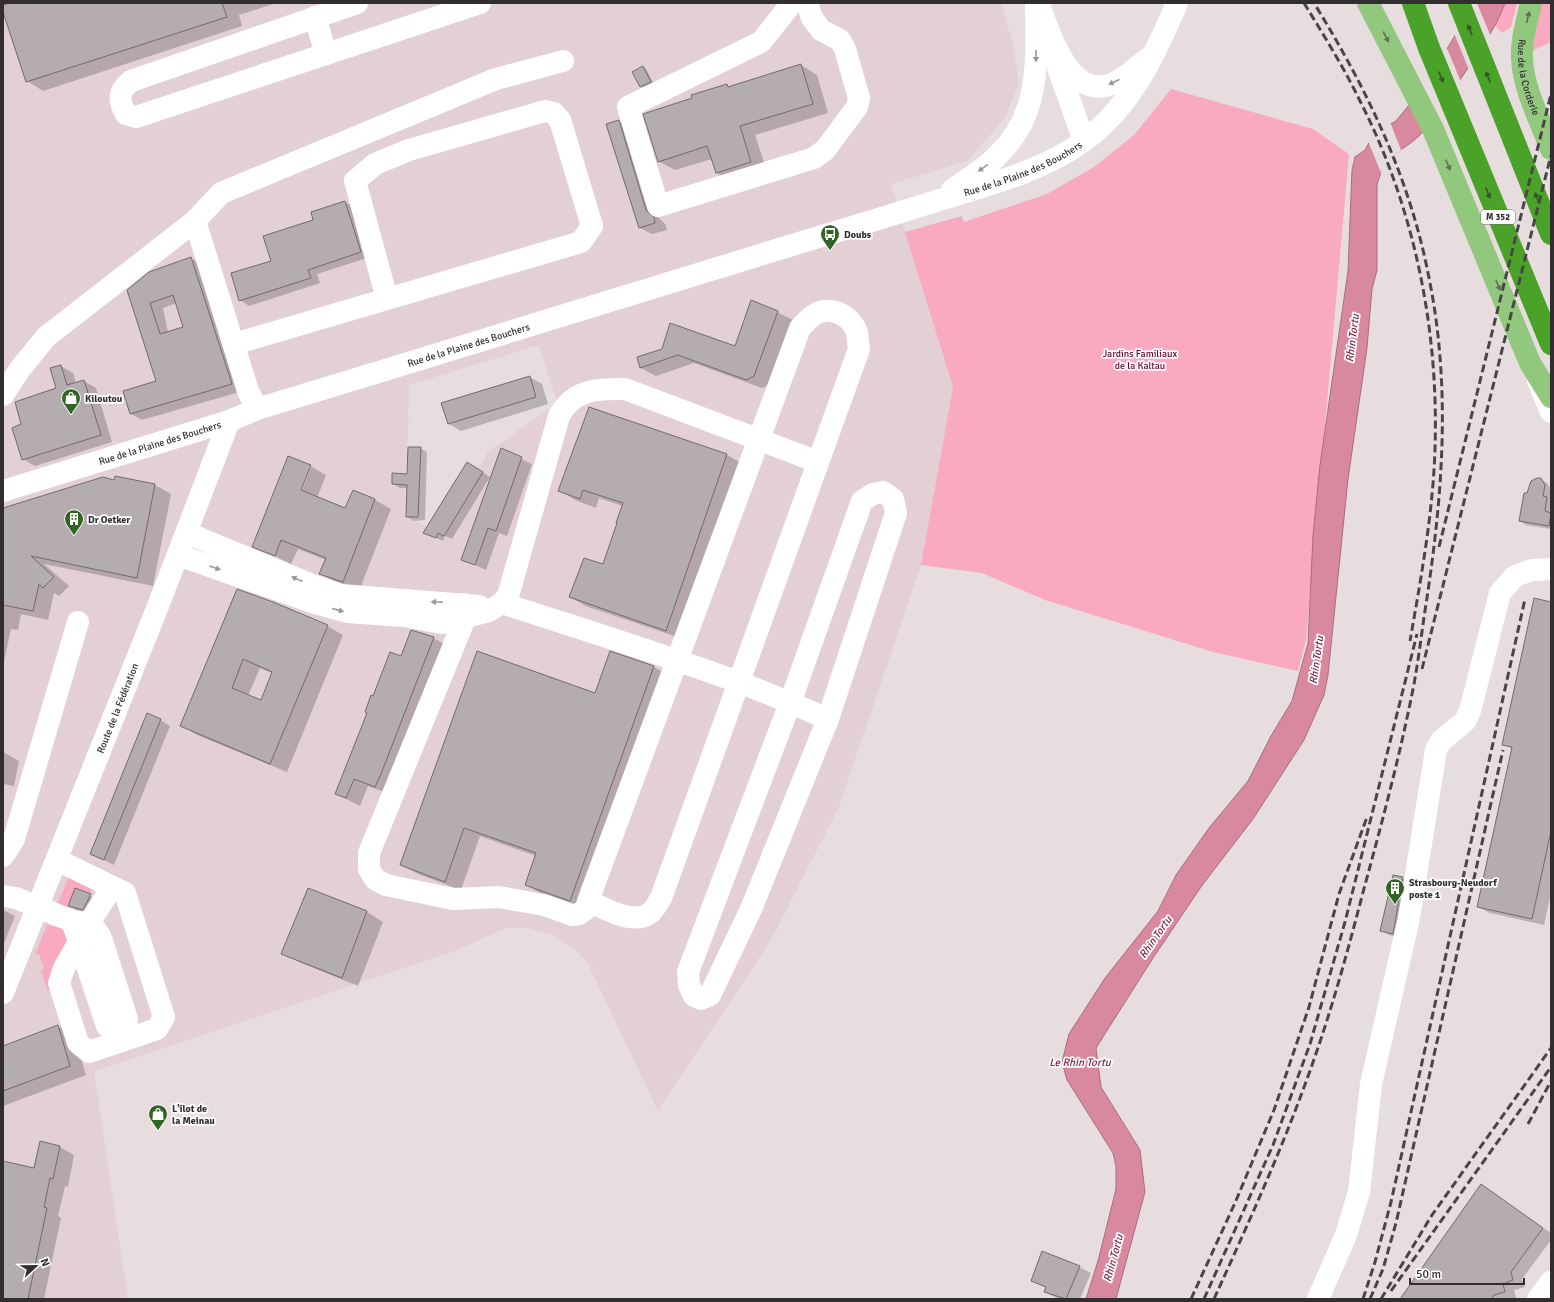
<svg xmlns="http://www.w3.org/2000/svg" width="1554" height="1302" font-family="Signika,sans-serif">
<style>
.built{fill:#e2d0d5;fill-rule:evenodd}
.green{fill:#f9a9c0}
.water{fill:#d889a0;stroke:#a66e7e}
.pier{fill:#e7dddf}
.shadow{fill:#0003;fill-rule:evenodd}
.building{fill:#b5acaf;stroke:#726a6c;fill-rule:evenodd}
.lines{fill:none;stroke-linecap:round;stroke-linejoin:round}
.minor{stroke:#fff;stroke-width:22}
.major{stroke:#92c77e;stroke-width:22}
.highway{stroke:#4aa228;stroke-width:22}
.rail{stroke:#4a4546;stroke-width:3;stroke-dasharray:8 4;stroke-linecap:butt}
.oneway{fill:#5d7353}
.oneway2{fill:#39512d}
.oneway3{fill:#989697}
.labels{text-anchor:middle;stroke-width:3.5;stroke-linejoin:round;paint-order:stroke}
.shield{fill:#fff;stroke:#706d6d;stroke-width:1}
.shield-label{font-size:9px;font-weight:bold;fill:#322e2f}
.street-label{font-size:10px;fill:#322e2f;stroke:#fff}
.poi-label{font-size:10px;font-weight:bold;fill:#322e2f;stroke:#fff;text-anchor:start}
.park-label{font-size:10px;fill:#630131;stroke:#fff}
.water-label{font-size:11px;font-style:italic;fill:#812449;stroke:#fff}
</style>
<rect width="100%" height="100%" fill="#e7dddf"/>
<path class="built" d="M3,3H1001L1013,45L1019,84L1005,118L967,161L891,184L953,387L921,565L839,807L771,940L658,1111L587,962L573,948L553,935L529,928H506L457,950L94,1071L128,1299H3ZM539,345L557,403L488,452L439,533L406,517L409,385Z"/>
<path class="green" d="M1505,3H1517L1511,27L1502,33L1495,26Z
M1541,3H1551V42L1532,51Z
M1171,89L1313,129L1349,154L1306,640L1298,671L1213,652L1045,600L982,573L921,565L953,387L905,232L962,216L964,222L1047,194L1094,167L1134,135Z
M70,874L93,884L90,894L75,888L67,908L58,903Z
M47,925L62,928L68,943L48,992L41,970L44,969L39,954L35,955Z"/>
<path class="water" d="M1474,3H1505C1496,29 1479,51 1464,74C1450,94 1438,116 1421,134C1400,155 1386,150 1377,185V270L1372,289L1367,348L1348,479L1328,675L1324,695L1304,740L1253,819L1203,884L1153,958L1096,1048L1101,1087L1140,1150L1145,1192L1116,1299H1086L1098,1261L1116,1189V1166L1113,1153L1067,1080L1062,1062L1069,1034L1105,978L1158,911L1176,875L1209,828L1248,781L1271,736L1292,701L1308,643L1313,536L1320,465L1348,271L1352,170L1355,157L1365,150L1374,134L1396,121L1427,83Z"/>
<path class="pier" d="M1472,3H1477L1491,37L1469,70L1454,33Z
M1446,46L1461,82L1444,109L1425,132L1410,102L1426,82Z
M1390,122L1401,150L1393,156L1382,175L1368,141L1373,133Z"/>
<path class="shadow" d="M13,3H276L239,15L242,26L43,91L27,81L3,9V6Z
M801,65L817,75L828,113L755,135L767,171L733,182L716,173L712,159L675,170L658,161L693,98L727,86L730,87Z
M643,67L646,69L654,84L645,88L641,86Z
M619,121L631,128L658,217L666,225L667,230L652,234L640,228Z
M345,202L354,207L370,257L317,274L320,283L249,306L240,300L272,261L314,220Z
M191,258L202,265L243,391L142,420L131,414L157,382L128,290ZM177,303L184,327L168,332L163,308Z
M777,312L793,320L769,385L762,388L694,363L656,376L641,368L638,358L735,348Z
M61,366L73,373L76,383L84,381L96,388L112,442L35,466L23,459L57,389Z
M530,377L542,384L548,404L461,431L449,424Z
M589,408L727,455L743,464L683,639L586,606L570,597L603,565L623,506L599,498L596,508L575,500L559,490Z
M420,448L427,452L425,520L414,521L407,517L408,488H400L393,484L408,475Z
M502,450L532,464L507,536L499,533L486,570L462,559Z
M289,458L310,466L326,475L317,498L346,509L353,491L375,500L391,509L359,591L337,583L321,574L326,560L298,549L291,564L254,546ZM309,467H311L300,495L298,494Z
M474,467L490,477L452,539L445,536L443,541L424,532Z
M116,477L155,485L171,494L153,586L44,564L69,586L59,596L54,593L48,620L21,614L18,630L11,629L3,666V509L115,482Z
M1540,479L1547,483L1551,489V529L1526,525L1520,521L1528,495Z
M237,590L327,626L343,635L287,772L197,735L181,725ZM260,668L272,673L261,702L248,696Z
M1551,603V893L1544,925L1490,913L1478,907L1512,749L1503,744Z
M411,631L424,633L448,646L389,794L368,786L360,806L336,794L374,697L401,657Z
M611,652L654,667L670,676L586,909L542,894L526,885L536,856L480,836L461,890L418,874L402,865L595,694Z
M160,720L170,726L114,865L91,854Z
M3,752L19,761L14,786L3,784Z
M1402,878L1410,883L1400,937L1389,935L1381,930Z
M76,889L98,900L91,913L77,910L69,905Z
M308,889L367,912L383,922L358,986L299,962L283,953Z
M3,910L15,916L3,946Z
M58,1026L74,1036L86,1075L3,1106V1047Z
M60,1147L74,1155L68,1187L65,1186L58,1216L61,1218L44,1299H3V1162L35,1169Z
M1481,1186L1551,1233V1240L1522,1279L1525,1287L1514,1290L1516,1298L1514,1299H1401Z
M1079,1267L1091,1273L1080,1299L1057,1298L1045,1292L1047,1288L1032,1281Z"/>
<path class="building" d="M9,3H222L227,17L26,82L3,12V5Z
M801,64L813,104L740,126L751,162L716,173L707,146L658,162L643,114L692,98L691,95L727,84L728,87Z
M643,66L651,82L640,87L632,72Z
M619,120L646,210L654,217L655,223L639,228L606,124Z
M345,201L361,252L308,270L311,278L239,301L231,273L271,261L263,236L313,220L311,212Z
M191,257L232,384L130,414L123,391L156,381L127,290L149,272ZM173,295L183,327L160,334L150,303Z
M751,300L778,311L754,376L746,380L678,355L640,368L637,357L662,349L670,323L735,346Z
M61,365L67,385L84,380L101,435L22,460L12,428L21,424L15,402L56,388L50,368Z
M530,376L536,397L448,424L441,403Z
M589,407L727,454L666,631L569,597L584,558L603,564L617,523H616L623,503L583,490L580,499L558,491Z
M408,447H421L418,517H406L407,485L392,484V473L407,474Z
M501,448L522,457L496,531L488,528L475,565L461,560Z
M288,456L311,465L301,490L345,508L353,490L375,499L343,582L319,574L326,558L281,540L275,556L252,547Z
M467,462L483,472L444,536L438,533L436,538L423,533Z
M115,476L155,484L137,578L31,556L54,577L43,588L39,584L33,611L3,605V508L103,477L114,480Z
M1537,478H1541L1545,485L1543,496L1547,497L1545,511L1551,513L1549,526L1519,521L1524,493H1527L1531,481Z
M237,589L273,602L328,625L270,764L180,726ZM243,659L272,672L261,700L232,688Z
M1534,598L1551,602V831L1532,919L1477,907L1512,747L1502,745Z
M411,630L434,637L381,774L375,787L354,779L346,798L335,794L367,713L365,712L371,695L373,696L390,652L401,656Z
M477,651L595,693L610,651L654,666L570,901L525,885L536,853L464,828L445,882L400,865Z
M147,713L161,719L104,860L90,854Z
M1393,875L1403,877L1393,934L1380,931Z
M75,888L91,894L83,910L68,906Z
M308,888L367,911L342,978L281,954Z
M58,1025L70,1066L3,1091V1046Z
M40,1141L60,1146L53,1179L50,1178L44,1207L47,1208L28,1299H3V1161L34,1168Z
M1481,1184L1543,1228L1511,1272L1513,1280L1503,1284L1505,1292L1494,1295L1491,1299H1400Z
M1042,1251L1080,1266L1066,1299L1044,1292L1046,1287L1031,1281Z"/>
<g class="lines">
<g class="minor">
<path d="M357,3L131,81C118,91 118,100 126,114L136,117L480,3"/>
<path d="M792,3L761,42L628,107L658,206L814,158L825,150L857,107L859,98L845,49L840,40L821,30L812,18L807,3"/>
<path d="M1040,8C1051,36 1070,100 1112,84C1125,78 1136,68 1147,59"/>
<path d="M315,17L326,54"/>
<path d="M1055,59L1084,141"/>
<path d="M952,190C967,179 985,169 998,155C1042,113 1036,59 1036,3"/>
<path d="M234,344L581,242L592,226L560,120L554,113L545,111L409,150L375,164L355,181L387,299"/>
<path d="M1538,381L1551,412"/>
<path d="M3,395L20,369L46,337L195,221"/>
<path d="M257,409L248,391L195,221L221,193L496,79L563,61"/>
<path id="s1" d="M3,491L229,421L257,409C442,353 626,296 812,239C857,226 901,212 946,198C994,183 1045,170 1085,140C1132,105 1155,55 1177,3"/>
<path d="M187,533L312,585L341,595L479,606"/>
<path d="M178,555L318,604L347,612L404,616L442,623L489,611L502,603L508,596L559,416C562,411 566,405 571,401C586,388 607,389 625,389L818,462"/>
<path d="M502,603C581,629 660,653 738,682C768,693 798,706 828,719L896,513L893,499L883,492L873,494L862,501L790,703L688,972L689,985L694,996L701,999L710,995L751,909L828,719"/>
<path d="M464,604L465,618L369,853V869L375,879L386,885L453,899L499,897L544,905L572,915L579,914L586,909L588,901L800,328C804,324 809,318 814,315C830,304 852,316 857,333C858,338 858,344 859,349L661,898C658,903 654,910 650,913C633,926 605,908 588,901"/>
<path d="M3,856L14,839L78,622"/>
<path d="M57,860L125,893L164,1017L157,1029L89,1052L78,1043L59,983L64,968L79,942"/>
<path d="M3,896L16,898L72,921L107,1026L127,1019L101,938C92,922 89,923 72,921"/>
<path d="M89,923L112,887"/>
<path id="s2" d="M3,993L158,606L229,421"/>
<path d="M1318,1299L1346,1235L1359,1192L1371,1084L1409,918L1436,750L1441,741L1465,721L1470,711L1500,593L1515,576L1532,570L1551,569"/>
<path d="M1538,1299L1551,1282"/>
</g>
<g class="major">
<path d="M1368,3L1433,129L1530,363L1551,397"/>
<path id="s3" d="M1531,3C1527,21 1521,39 1522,58C1523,88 1540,120 1551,149"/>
</g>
<path class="highway" d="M1413,3L1429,48L1551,344
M1459,3L1551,234"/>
<path class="rail" d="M1304,3C1323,34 1343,66 1359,99C1414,206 1439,329 1435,449C1433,513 1421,578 1410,641
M1439,547L1551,94
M1422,669L1551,155
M1528,1124L1551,1081
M1391,1291L1551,1067
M1191,1299L1235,1203L1274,1110L1309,1007L1339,894L1367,817
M1204,1299L1273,1145L1310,1044L1345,922L1417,634
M1214,1299C1247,1226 1280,1154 1307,1079C1329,1019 1346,958 1362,896C1381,826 1400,756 1414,684C1418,662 1421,639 1424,617C1442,504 1452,391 1429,278C1410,178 1367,89 1314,3
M1363,1299L1375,1262L1391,1202L1525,599
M1370,1299L1383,1269L1396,1223L1503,750
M1381,1299L1432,1215L1551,1048"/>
</g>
<defs><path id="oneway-solid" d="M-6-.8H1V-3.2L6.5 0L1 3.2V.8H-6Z"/></defs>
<g class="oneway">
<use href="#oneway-solid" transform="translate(1528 17) rotate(-77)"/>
<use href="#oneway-solid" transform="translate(1386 37) rotate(62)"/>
<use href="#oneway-solid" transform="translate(1448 165) rotate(68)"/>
<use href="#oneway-solid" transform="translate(1498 285) rotate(68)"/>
</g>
<g class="oneway2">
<use href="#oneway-solid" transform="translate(1470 30) rotate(-111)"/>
<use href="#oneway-solid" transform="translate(1441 77) rotate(68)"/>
<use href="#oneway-solid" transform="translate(1488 77) rotate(-112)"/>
<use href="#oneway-solid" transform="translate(1488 193) rotate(68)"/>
<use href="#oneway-solid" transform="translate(1537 198) rotate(-112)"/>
</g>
<g class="oneway3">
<use href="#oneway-solid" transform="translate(1036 56) rotate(90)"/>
<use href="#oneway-solid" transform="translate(1114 82) rotate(156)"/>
<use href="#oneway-solid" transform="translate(983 168) rotate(144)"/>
<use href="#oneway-solid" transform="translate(215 568) rotate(19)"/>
<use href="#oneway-solid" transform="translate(297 579) rotate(-158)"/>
<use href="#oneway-solid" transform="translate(437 602) rotate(-177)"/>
<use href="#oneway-solid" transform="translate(338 610) rotate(15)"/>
</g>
<defs>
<g id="bus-pin" transform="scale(1)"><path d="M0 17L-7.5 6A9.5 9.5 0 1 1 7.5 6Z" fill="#346424" stroke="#fff"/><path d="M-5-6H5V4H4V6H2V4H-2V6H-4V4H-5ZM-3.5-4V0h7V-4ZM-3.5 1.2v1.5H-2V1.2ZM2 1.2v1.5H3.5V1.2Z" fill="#fff"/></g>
<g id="shop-pin" transform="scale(1)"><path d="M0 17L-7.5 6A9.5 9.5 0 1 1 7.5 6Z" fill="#346424" stroke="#fff"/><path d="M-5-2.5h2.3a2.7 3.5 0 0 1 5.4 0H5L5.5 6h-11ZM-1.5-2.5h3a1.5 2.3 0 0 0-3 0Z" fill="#fff"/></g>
<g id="building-pin" transform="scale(1)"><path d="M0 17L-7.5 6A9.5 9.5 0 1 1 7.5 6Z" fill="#346424" stroke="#fff"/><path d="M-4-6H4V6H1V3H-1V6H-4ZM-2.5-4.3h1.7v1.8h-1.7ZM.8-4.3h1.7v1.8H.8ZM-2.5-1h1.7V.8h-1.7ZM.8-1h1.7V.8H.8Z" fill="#fff"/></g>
</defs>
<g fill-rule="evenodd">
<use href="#bus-pin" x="830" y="234"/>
<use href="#shop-pin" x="71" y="398"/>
<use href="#building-pin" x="74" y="519"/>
<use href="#building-pin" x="1395" y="888"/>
<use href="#shop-pin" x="158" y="1114"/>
</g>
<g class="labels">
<rect class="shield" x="1481" y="210" width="34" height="14" rx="3"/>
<g class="shield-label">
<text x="1498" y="220">M 352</text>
</g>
<g class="street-label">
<text dy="4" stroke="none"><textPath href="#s3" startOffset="76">Rue de la Corderie</textPath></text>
<text dy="4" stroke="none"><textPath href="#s1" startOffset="1070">Rue de la Plaine des Bouchers</textPath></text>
<text dy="4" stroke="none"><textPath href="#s1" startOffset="488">Rue de la Plaine des Bouchers</textPath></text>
<text dy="4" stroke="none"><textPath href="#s1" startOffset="164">Rue de la Plaine des Bouchers</textPath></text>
<text dy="4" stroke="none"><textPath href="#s2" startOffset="307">Route de la Fédération</textPath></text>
</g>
<g class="poi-label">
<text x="844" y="238">Doubs</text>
<text x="85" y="402">Kiloutou</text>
<text x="88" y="523">Dr Oetker</text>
<text x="1409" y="886">Strasbourg-Neudorf<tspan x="1409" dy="12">poste 1</tspan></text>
<text x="172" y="1112">L'îlot de<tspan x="172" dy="12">la Meinau</tspan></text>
</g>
<g class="park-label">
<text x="1140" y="357">Jardins Familiaux<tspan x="1140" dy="12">de la Kaltau</tspan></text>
</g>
<g class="water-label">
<text transform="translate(1352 338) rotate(-83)" y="4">Rhin Tortu</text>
<text transform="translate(1316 660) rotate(-82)" y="4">Rhin Tortu</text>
<text transform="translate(1155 937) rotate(-55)" y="4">Rhin Tortu</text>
<text x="1080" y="1066">Le Rhin Tortu</text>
<text transform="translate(1113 1258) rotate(-75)" y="4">Rhin Tortu</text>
</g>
</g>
<rect width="1554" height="1302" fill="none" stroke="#322e2f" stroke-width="8"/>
<g transform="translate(36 1266) rotate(68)" stroke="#ffffff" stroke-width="3" paint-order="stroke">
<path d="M0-3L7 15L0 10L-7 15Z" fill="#322e2f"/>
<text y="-6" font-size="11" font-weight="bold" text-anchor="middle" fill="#322e2f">N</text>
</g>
<path d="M1410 1278v6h114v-6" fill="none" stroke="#322e2f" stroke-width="2"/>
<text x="1416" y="1278" font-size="12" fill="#322e2f" stroke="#ffffff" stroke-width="3" paint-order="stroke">50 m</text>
</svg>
